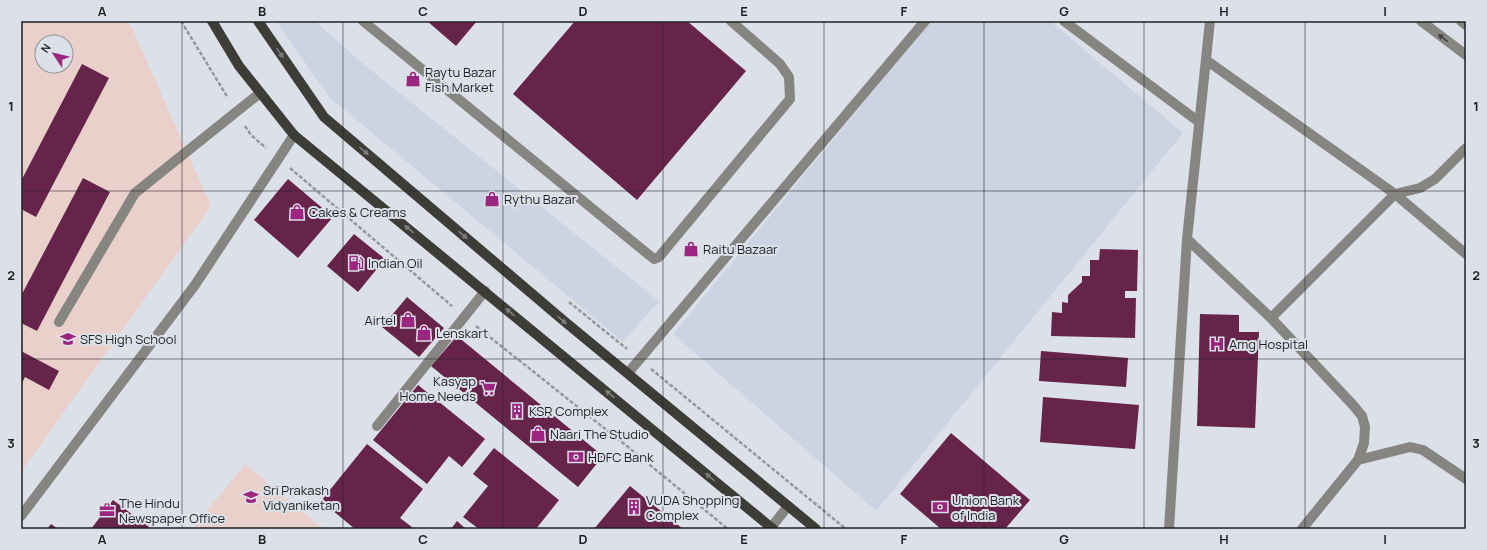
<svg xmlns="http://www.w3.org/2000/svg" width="1487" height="550" font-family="Manrope,sans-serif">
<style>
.built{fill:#ccd4e3}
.education{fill:#ead0ca;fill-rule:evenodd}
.building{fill:#66244b}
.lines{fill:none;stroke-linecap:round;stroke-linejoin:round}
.path{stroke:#94989e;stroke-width:2.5;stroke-dasharray:4 2;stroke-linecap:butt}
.minor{stroke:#868581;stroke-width:10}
.major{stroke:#3e3c36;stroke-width:10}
.oneway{fill:#424343}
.oneway2{fill:#7d7e7e}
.grid{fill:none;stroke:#1e1f22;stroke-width:1;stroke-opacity:0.55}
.labels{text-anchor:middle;stroke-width:4;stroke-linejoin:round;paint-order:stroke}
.poi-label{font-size:13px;fill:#1e1f22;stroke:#dce1e9;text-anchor:start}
.neatline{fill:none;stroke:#1e1f22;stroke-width:1.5}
.grid-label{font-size:13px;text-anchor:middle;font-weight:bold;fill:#1e1f22}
</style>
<rect width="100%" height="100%" fill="#dce1e9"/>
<path class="built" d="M276,21H315L361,62L659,301L623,342L329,97Z
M931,21H1050L1183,133L876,511L673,334Z"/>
<path class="education" d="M21,21H129L211,206L21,472ZM42,42H66V66H42Z
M245,464L323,529H192Z"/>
<path class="building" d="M427,21H477L456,46Z
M575,21H687L746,71L637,200L513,94Z
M82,64L109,78L36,217L21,209V181Z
M83,178L110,192L37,331L21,323V296Z
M288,179L333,217L298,258L254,220Z
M354,234L385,259L358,292L327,266Z
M1100,249L1138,250L1137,291H1125V298H1136L1135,338L1051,336L1052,312L1062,313V302L1068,303V295L1082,282V276H1090V260H1099Z
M407,297L444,328L419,357L382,327Z
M1200,314L1239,315V332H1259L1255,428L1197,426Z
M457,336L603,456L578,487L431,366Z
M21,351L59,371L49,390L25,377L21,385Z
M1041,351L1128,358L1126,387L1039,381Z
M418,385L485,439L462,467L449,456L427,484L373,440Z
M1043,397L1139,405L1135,449L1040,442Z
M951,433L1030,500L1005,529H941L900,494Z
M367,444L423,489L400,518L412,527L410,529H355L321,501Z
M494,448L559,500L536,529H479L463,517L488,486L473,474Z
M630,486L683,529H594Z
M113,500L149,527L148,529H91Z
M457,521L466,529H451Z
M51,524L58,529H47Z"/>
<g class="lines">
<path class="path" d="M181,21L228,98
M245,126L251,135L266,148
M290,168L452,306
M569,302L627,349
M476,326L628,447L728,529
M651,369L846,529"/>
<path class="minor" d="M363,21L654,259L659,257L790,99L789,77L780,64L731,21
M1064,21L1199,122
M1421,21L1466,55
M1461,21L1466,25
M1206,60L1395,194L1466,254
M1187,239L1271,318L1353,405L1362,416L1365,427L1364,443L1358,460L1302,529
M1271,318L1395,194L1420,188L1435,179L1466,148
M59,322L135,193L260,93
M628,373L925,21
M377,426L485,291
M1358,460L1410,447L1423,450L1466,479
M21,516L195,285L294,135
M770,529L788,506
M1169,529L1187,239L1210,21"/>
<path class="major" d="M212,21L239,66L294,135L773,529
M258,21L324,117L564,321L816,529"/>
</g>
<defs><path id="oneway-solid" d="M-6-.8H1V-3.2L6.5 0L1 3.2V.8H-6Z"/></defs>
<use class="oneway" href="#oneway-solid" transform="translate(1443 38) rotate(-143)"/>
<g class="oneway2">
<use href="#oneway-solid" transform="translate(280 53) rotate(55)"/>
<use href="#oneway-solid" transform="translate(364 151) rotate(40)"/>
<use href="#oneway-solid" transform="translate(409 229) rotate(-141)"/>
<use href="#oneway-solid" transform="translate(463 235) rotate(40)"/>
<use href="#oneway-solid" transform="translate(510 312) rotate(-141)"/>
<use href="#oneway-solid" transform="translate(562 320) rotate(40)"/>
<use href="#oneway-solid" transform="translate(610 394) rotate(-140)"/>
<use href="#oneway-solid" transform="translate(710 477) rotate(-140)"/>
</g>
<path class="grid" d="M182,21V529M343,21V529M503,21V529M663,21V529M824,21V529M984,21V529M1144,21V529M1305,21V529M21,191H1466M21,359H1466"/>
<defs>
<g id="shop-bare" transform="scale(1.2)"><path d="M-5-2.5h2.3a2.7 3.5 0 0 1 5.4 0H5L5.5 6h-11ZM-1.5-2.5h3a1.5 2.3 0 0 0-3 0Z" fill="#9c257f" stroke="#dce1e9" stroke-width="2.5" paint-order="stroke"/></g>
<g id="fuel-bare" transform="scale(1.2)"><path d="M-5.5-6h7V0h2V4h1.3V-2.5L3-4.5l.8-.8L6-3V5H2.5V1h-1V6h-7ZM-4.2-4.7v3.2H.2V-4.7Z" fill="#9c257f" stroke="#dce1e9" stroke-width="2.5" paint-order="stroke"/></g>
<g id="school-bare" transform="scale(1.2)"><path d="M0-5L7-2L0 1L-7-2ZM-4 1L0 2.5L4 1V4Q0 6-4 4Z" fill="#9c257f" stroke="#dce1e9" stroke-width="2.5" paint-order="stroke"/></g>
<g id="hospital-bare" transform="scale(1.2)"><path d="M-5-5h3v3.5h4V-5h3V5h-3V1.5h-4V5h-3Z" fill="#9c257f" stroke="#dce1e9" stroke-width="2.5" paint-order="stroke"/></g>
<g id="supermarket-bare" transform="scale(1.2)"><path d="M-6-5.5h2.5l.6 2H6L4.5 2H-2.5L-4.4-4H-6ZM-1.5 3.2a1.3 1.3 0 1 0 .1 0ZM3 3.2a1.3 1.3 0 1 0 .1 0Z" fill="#9c257f" stroke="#dce1e9" stroke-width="2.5" paint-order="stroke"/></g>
<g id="building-bare" transform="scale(1.2)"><path d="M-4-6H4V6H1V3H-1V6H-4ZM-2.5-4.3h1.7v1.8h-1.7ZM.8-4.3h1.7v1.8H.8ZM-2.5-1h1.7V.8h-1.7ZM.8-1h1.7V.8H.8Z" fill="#9c257f" stroke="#dce1e9" stroke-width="2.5" paint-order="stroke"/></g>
<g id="bank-bare" transform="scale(1.2)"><path d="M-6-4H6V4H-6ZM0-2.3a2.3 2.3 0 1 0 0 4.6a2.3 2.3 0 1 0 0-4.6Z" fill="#9c257f" stroke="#dce1e9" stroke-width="2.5" paint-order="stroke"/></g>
<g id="office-bare" transform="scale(1.2)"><path d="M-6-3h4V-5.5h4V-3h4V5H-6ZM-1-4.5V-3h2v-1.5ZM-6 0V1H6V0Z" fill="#9c257f" stroke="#dce1e9" stroke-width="2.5" paint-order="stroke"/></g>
</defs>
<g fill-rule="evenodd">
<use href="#shop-bare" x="413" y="79"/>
<use href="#shop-bare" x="492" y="199"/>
<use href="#shop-bare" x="297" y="212"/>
<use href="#shop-bare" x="691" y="249"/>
<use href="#fuel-bare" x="356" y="263"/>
<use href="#shop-bare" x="408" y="320"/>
<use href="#shop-bare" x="424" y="333"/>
<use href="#school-bare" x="68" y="339"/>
<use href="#hospital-bare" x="1217" y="344"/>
<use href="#supermarket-bare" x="488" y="388"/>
<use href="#building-bare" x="517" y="411"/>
<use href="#shop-bare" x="538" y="434"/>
<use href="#bank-bare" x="576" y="457"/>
<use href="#school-bare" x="251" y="497"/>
<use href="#building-bare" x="634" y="507"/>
<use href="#bank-bare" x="940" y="507"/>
<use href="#office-bare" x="107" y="510"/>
</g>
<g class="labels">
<g class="poi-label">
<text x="425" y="77">Raytu Bazar<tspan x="425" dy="15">Fish Market</tspan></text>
<text x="504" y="204">Rythu Bazar</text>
<text x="309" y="217">Cakes &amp; Creams</text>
<text x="703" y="254">Raitu Bazaar</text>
<text x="368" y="268">Indian Oil</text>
<text x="396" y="325" text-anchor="end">Airtel</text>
<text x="436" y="338">Lenskart</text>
<text x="80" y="344">SFS High School</text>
<text x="1229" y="349">Amg Hospital</text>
<text x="476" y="386" text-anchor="end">Kasyap<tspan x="476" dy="15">Home Needs</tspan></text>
<text x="529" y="416">KSR Complex</text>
<text x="550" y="439">Naari The Studio</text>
<text x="588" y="462">HDFC Bank</text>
<text x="263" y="495">Sri Prakash<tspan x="263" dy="15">Vidyaniketan</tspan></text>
<text x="646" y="505">VUDA Shopping<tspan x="646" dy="15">Complex</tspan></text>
<text x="952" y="505">Union Bank<tspan x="952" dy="15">of India</tspan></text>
<text x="119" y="508">The Hindu<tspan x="119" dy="15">Newspaper Office</tspan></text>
</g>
</g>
<rect width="1487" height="550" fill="none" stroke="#dce1e9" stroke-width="44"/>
<g transform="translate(54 54) rotate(305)"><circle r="19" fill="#dce1e9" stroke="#909399"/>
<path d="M0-3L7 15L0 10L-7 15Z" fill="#9c257f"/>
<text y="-6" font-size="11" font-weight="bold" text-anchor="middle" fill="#1e1f22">N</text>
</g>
<rect x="22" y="22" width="1443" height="506" class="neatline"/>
<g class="grid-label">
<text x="102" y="16">A</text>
<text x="262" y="16">B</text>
<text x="423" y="16">C</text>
<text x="583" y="16">D</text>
<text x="744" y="16">E</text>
<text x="904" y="16">F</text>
<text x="1064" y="16">G</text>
<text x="1224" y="16">H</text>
<text x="1385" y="16">I</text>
<text x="11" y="111">1</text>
<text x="1476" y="111">1</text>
<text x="11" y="280">2</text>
<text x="1476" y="280">2</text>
<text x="11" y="448">3</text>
<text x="1476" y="448">3</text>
<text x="102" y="544">A</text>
<text x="262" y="544">B</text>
<text x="423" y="544">C</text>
<text x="583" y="544">D</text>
<text x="744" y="544">E</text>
<text x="904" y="544">F</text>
<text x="1064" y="544">G</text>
<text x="1224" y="544">H</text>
<text x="1385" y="544">I</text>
</g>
</svg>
